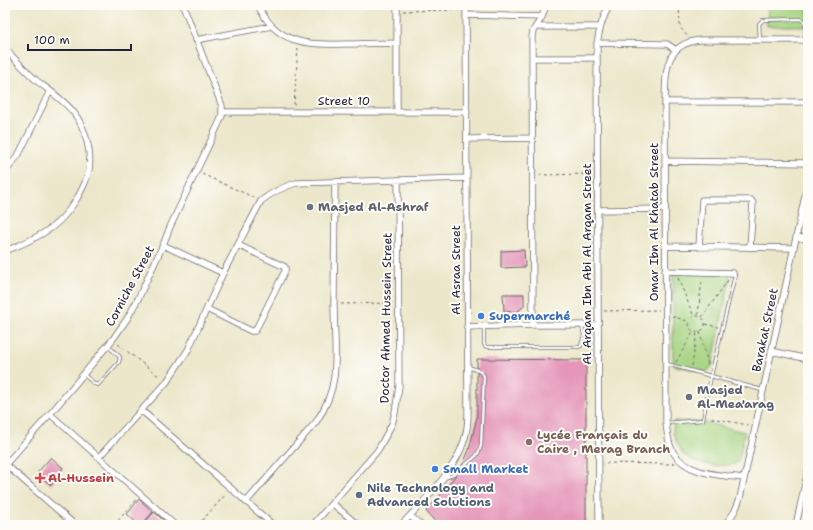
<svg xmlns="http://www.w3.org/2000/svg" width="813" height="530" font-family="'Shantell Sans',sans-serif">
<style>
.green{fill:#a5d380;stroke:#647a5e}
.building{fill:#e596b9}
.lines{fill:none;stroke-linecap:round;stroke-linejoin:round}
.lane-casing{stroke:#69676d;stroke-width:4}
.street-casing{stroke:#69676d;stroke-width:7}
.path{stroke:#69676d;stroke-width:1;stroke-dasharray:3 3;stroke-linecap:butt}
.lane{stroke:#fff;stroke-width:2.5}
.street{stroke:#fff;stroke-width:5.5}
.worship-dot{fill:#6b7280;stroke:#fdfcf7;stroke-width:1.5}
.shop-dot{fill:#3f7fe0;stroke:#fdfcf7;stroke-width:1.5}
.education-dot{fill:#8d6e63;stroke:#fdfcf7;stroke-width:1.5}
.health-dot{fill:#e0444e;stroke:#fdfcf7;stroke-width:1.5}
.service-dot{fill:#5c6f8a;stroke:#fdfcf7;stroke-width:1.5}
.labels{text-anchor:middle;stroke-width:4;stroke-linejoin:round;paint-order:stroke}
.street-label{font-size:12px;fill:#22223b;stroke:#fdfcf7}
.worship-label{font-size:12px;font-weight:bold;fill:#5b616d;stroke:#fdfcf7;text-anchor:start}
.shop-label{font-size:12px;font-weight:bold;fill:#366cbe;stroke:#fdfcf7;text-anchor:start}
.education-label{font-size:12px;font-weight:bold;fill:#785e54;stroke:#fdfcf7;text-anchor:start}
.health-label{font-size:12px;font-weight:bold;fill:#be3a42;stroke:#fdfcf7;text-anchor:start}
.service-label{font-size:12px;font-weight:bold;fill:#4e5e75;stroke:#fdfcf7;text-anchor:start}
</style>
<rect width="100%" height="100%" fill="#fdfcf7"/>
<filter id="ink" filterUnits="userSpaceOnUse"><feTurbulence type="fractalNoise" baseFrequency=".025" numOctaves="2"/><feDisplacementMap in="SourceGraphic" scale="8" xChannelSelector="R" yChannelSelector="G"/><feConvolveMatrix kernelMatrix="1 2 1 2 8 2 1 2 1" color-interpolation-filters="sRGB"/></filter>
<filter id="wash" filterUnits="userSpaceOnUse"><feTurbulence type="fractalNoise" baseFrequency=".012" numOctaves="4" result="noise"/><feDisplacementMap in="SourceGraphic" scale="16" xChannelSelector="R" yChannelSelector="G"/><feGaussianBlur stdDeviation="0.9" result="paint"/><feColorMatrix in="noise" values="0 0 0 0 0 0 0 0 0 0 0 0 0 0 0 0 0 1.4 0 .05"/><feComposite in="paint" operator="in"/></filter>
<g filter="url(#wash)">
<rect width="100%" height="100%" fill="#ece7ca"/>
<path class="green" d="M768,5H808L807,26H767Z
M673,273H731L712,366L707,372L675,366L673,359Z
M674,421L702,422L745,432L739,459L735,464L730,465L713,466L691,460L683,454L677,443L673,433Z"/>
<g id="blocks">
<path class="building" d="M524,250L525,267L501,268V251Z
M503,294H524V306L517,312L504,311Z
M477,359L586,360V525H438L426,511L439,497L455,476L463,464L469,450L477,417Z
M51,457L63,468L51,485L37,473Z
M139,499L153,512L141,525H139L127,514Z
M154,512L167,523L165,525H143Z"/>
</g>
</g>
<g filter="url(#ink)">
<use href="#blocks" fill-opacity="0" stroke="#69676d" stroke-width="1"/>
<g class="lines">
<g class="lane-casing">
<path id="lane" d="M760,40L759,24L763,20L800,19L803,20L805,23V39
M484,327V344L485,346L487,347H579L581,346L584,335L582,326
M667,364L762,390
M84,375L95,384L98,385L119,362L120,357L108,346
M667,423L703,420L711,376L735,275L733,274
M445,477H448L454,474L476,456L479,451L481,446L484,376C481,370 474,369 468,367"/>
</g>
<g class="street-casing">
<path id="street" d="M258,5C276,44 306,45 344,44C362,44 379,43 397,43
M397,5V112
M466,15L542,17
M536,27H600
M196,40L272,26
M597,43L667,44L676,50
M5,49C16,60 26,71 37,81C50,91 64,100 74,113C85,127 92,152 89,170C84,192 68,215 51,228C37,238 21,245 5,251
M532,58H597
M665,102H808
M222,112H467
M467,139L532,138
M665,161L808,163
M5,171L10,166L19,154L50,91
M598,210L665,209
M796,237L808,239
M163,245L223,273
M665,246L794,248
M699,247L702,200H751L753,203L750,247
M665,271L733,273
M207,309L251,331H255L285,271V267L238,245
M533,325L532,37L533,31L542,17L546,5
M467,327L533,325H598
M771,351L808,359
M141,410L273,525
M50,414L175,525
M99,457L166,383L188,350L223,273L261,201C272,192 283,187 296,183L467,178
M5,464L75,525
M5,465L50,414L113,339L127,319L138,299L163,245L170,227L220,121L222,116V106L183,5
M743,478C721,475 687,475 673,452C668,444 667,432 666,423L665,102C666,74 663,44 700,40H808
M246,502L316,422C325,409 332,393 334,377C337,355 334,327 334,304C334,263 335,222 335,182
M332,503L358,525
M410,516L421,525
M313,525L378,450L392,424L395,413L399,386L398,180
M401,525C423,502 455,471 464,441C467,432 468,423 468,413L466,5
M599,525L597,43C600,29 602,17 610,5
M724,525C733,516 736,510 740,498L808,182
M796,525L808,471"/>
</g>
<path class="path" d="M679,5L680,27L687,36
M403,11L459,10
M294,105L298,47
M202,174L255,198
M539,175L591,174
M678,278L694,317
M341,304L392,303
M604,311L659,310
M698,315L702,279
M672,316L690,322
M689 324a8 8 0 1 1 16 0a8 8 0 1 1-16 0Z
M702,317L729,279
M705,324L718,327
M700,332L708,364
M118,344L161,378
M676,362L694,331
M692,366L697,332
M711,418L748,425
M606,463L667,464L675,463
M114,525L137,499
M198,525L227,493"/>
<use href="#lane" class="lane"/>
<use href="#street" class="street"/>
</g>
</g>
<g class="worship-dot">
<circle cx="310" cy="207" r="4"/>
<circle cx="689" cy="397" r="4"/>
</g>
<g class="shop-dot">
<circle cx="481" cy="316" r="4"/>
<circle cx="435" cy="469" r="4"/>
</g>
<circle class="education-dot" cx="529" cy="442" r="4"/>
<path class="health-dot" d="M38 472h4v4h4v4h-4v4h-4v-4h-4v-4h4z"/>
<circle class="service-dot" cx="359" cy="495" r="4"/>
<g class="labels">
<g class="street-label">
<text x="344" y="105">Street 10</text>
<text transform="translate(654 222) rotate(-90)" y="4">Omar Ibn Al Khatab Street</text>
<text transform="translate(587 264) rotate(-90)" y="4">Al Arqam Ibn Abi Al Arqam Street</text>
<text transform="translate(456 270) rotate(-90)" y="4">Al Asraa Street</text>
<text transform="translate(130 286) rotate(-62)" y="4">Corniche Street</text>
<text transform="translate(386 318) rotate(-89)" y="4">Doctor Ahmed Hussein Street</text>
<text transform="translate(765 330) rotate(-78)" y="4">Barakat Street</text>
</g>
<g class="worship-label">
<text x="318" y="211">Masjed Al-Ashraf</text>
<text x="697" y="394">Masjed<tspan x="697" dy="14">Al-Mea'arag</tspan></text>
</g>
<g class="shop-label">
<text x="489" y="320">Supermarché</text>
<text x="443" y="473">Small Market</text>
</g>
<g class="education-label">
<text x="537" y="439">Lycée Français du<tspan x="537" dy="14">Caire , Merag Branch</tspan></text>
</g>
<g class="health-label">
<text x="48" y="482">Al-Hussein</text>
</g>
<g class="service-label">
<text x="367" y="492">Nile Technology and<tspan x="367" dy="14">Advanced Solutions</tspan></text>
</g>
</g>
<rect width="813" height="530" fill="none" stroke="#fdfcf7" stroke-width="20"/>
<path d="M28 44v6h103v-6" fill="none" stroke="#22223b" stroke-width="2"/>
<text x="34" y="44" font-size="12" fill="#22223b" stroke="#fdfcf7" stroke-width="3" paint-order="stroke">100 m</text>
</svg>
